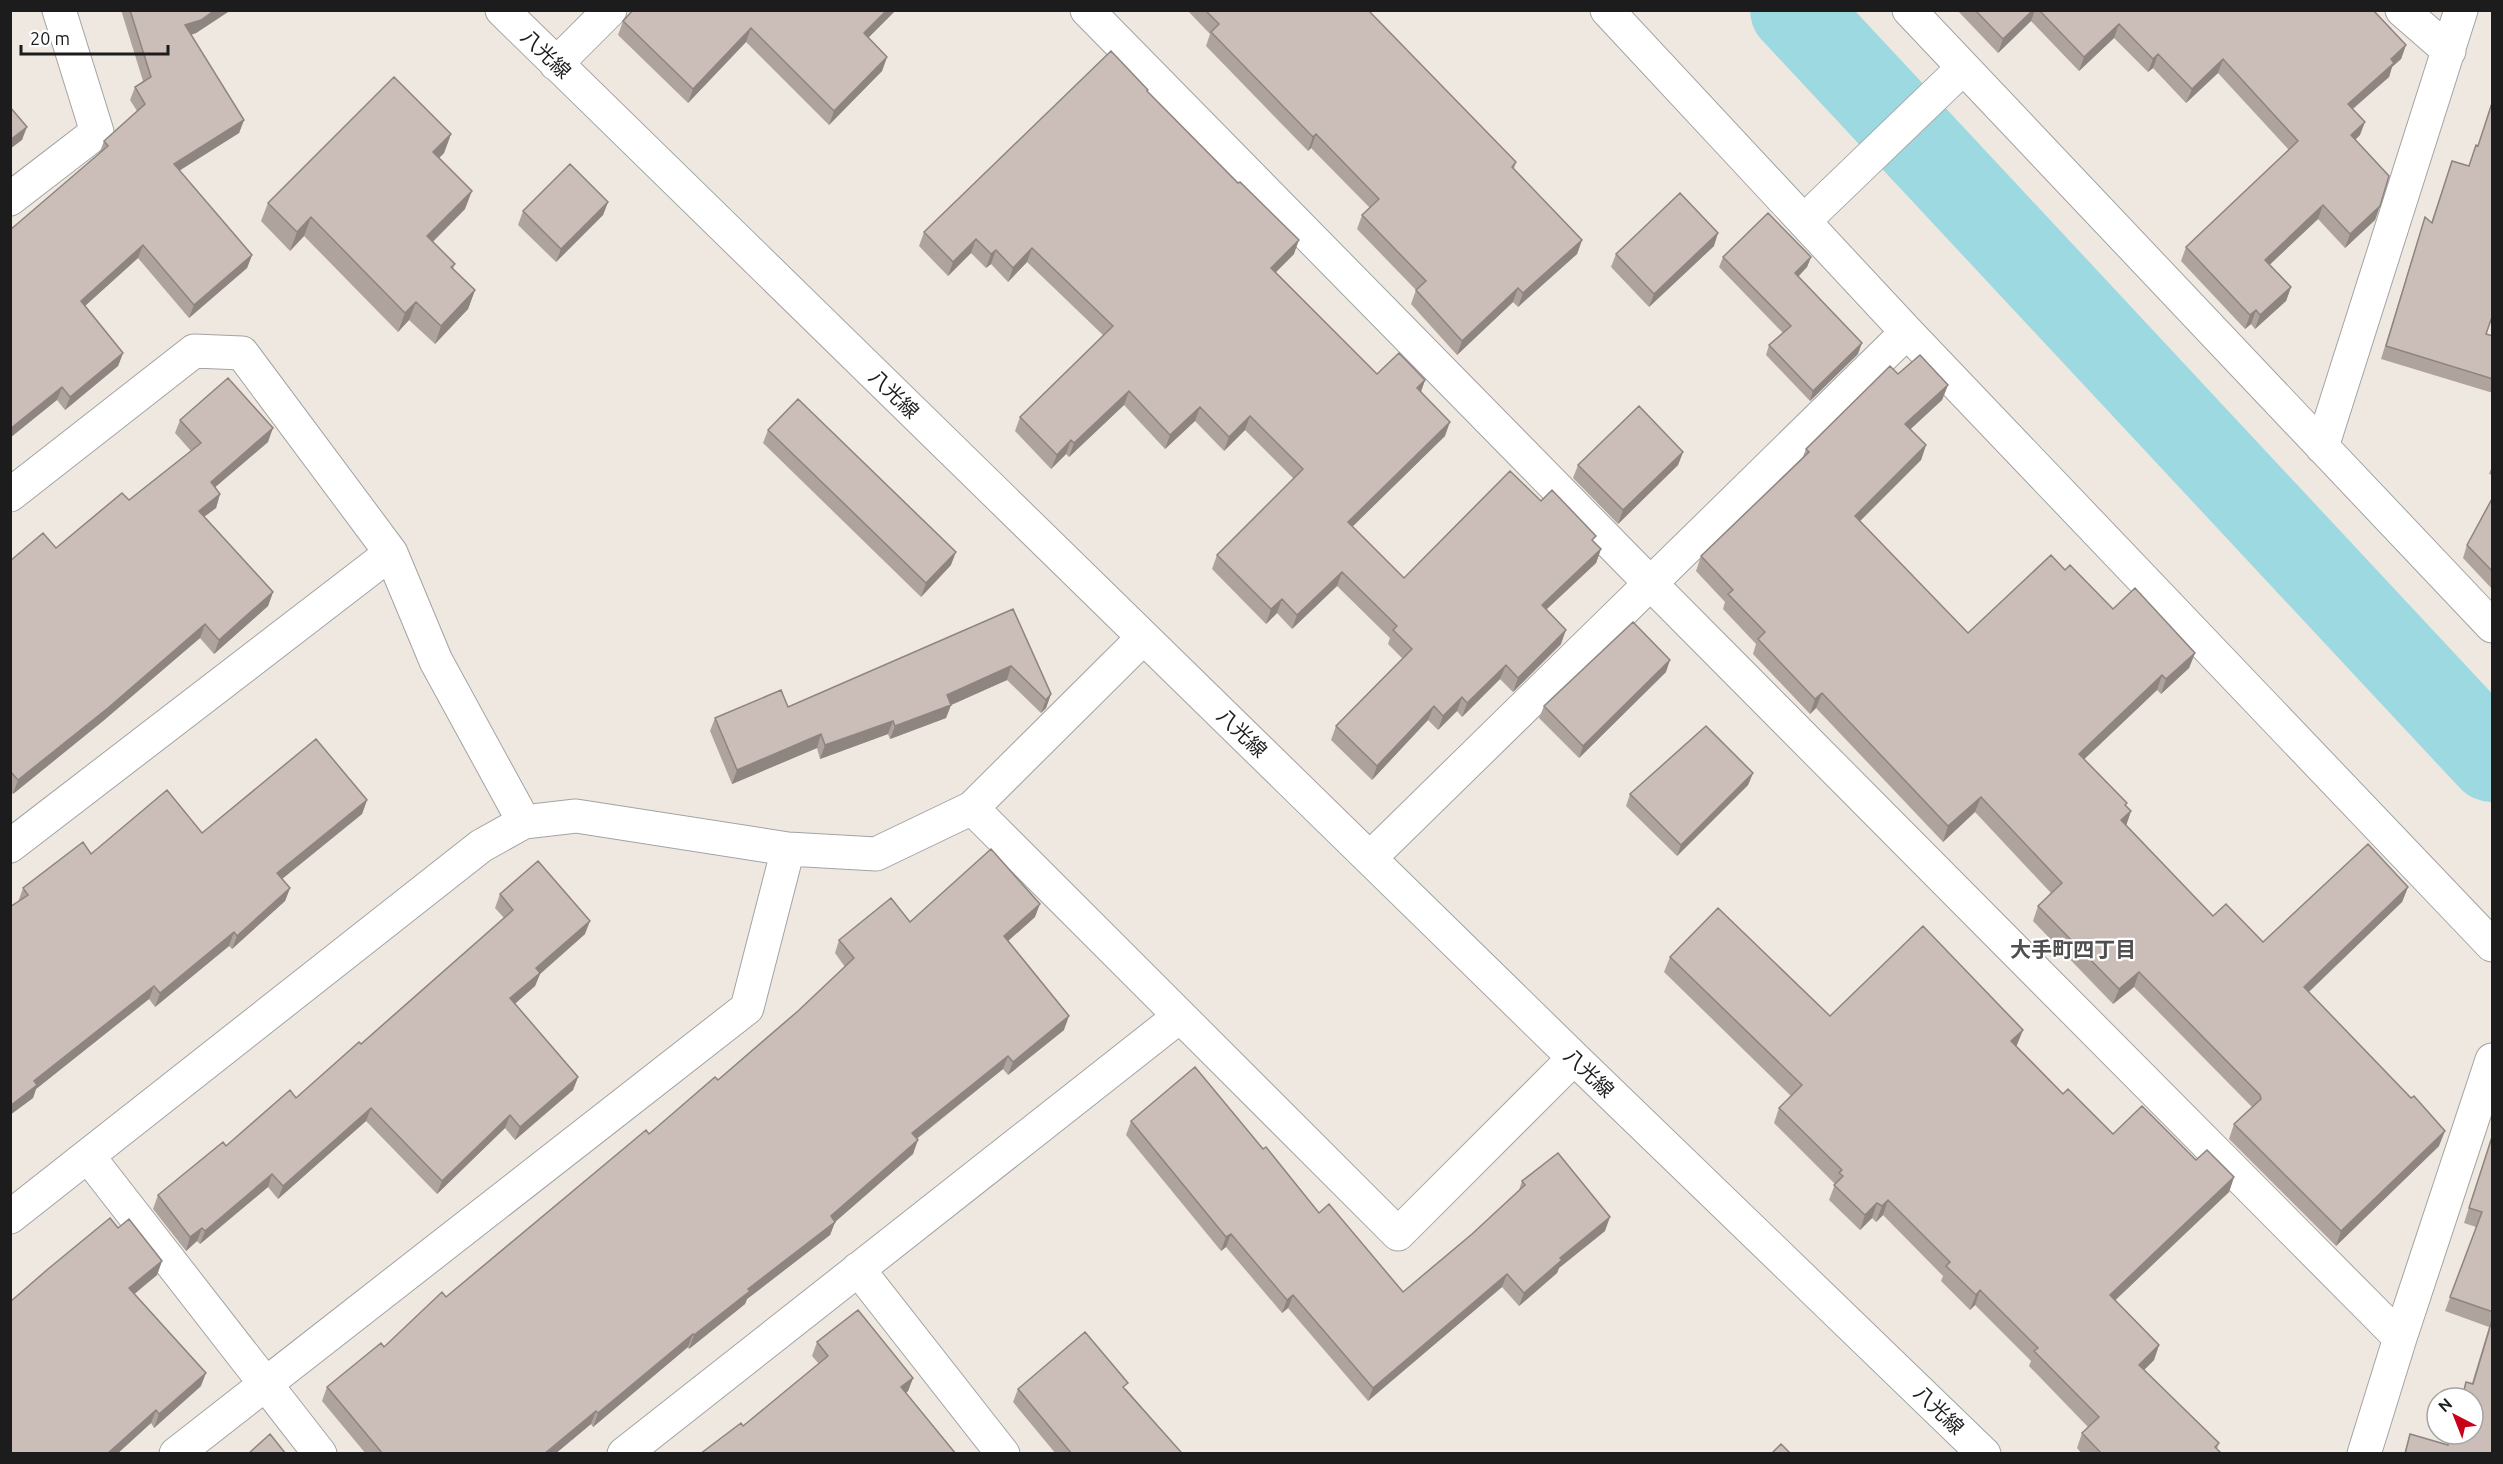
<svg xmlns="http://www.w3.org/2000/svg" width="2503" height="1464" font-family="Ubuntu,'Noto Sans JP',sans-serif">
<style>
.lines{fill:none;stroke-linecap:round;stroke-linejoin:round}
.river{stroke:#9dd9e0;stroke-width:88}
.minor-casing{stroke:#a3a3a3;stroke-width:35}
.minor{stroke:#fff;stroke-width:33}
.wall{fill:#afa39d}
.shaded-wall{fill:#8e8480}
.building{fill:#cbbdb7;stroke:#8e8480;stroke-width:1.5}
.labels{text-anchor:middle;stroke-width:4.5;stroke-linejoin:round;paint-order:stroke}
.street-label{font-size:20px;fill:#1c1c1c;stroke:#fff}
.neighbourhood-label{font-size:21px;font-weight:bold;fill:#4f4f4f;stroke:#fff}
</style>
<rect width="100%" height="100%" fill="#efe8e1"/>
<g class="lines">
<path class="river" d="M1794,10L2492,758"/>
<g class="minor-casing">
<path id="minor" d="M502,10L1574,1058L1984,1454
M1087,10L1650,583L2400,1338
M1607,10L1907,332L2492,945
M1909,10L2492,626
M2402,10L2449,51
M556,64L610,10
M10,199L97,132L59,10
M1804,221L1963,68
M2322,447L2461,10
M10,495L194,351L242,353L391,553L436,661L524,822
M972,808L1398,1234L1574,1058
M10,846L391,553
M1370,858L1907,332
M88,1156L320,1454
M10,1217L481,846L524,822L576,816L788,849L876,854L972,808L1143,638
M858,1269L1003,1454
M176,1454L747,1008L788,849
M624,1454L1180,1016
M2364,1454L2400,1338L2492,1060"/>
</g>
<use href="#minor" class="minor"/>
</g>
<path class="wall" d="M121,10H231L196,33L191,35L244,120L239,133L179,171L252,255L247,268L189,318L138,258L85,306L123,353L118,366L65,410L57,400L99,154L104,141L137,111L130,100L135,87L143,81Z
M633,10H896L868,38L887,57L882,71L829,125L746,42L688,103L618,35L623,21Z
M1187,10H1368L1516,162L1514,169L1582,240L1577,254L1518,307L1513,302L1457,355L1411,304L1416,290L1357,229L1362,215L1370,208L1311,148L1308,151L1206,46L1210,34Z
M1957,10H2373L2406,45L2401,59L2392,67L2389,77L2353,109L2360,135L2355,140L2380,206L2375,220L2345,248L2318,219L2269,265L2291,287L2286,301L2255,329L2251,324L2245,329L2181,261L2186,247L2289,150L2218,73L2186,103L2153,68L2148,72L2114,38L2079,71L2031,21L1998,53Z
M1148,92L1294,254L1276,272L1377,374L1425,380L1421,392L1445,436L1352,526L1404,578L1541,501L1594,542L1601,549L1596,563L1546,610L1561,644L1513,692L1500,679L1462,717L1457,711L1438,730L1428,720L1372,780L1331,740L1336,726L1403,659L1388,644L1390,638L1337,586L1292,629L1277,613L1266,624L1212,569L1217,555L1294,479L1245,430L1224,451L1195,421L1165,449L1124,405L1069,457L1066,454L1051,469L1015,431L1020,417L1104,336L1027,262L1008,282L991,264L986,268L971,253L948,276L919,246L924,232Z
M2493,98V314L2486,334L2493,336V393L2381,359L2425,217L2431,223L2452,161L2469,166L2478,146Z
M451,134L444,153L439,158L465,209L433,242L455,264L453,269L475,290L468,309L435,344L409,320L398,332L304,236L290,251L261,221L268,203Z
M608,202L603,215L556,262L518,225L523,211Z
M1714,246L1649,307L1611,267L1616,254Z
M1723,257H1811L1807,267L1798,277L1858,354L1810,401L1766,355L1769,345L1783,333L1719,267Z
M1898,374L1948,385L1942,400L1910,429L1926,445L1921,460L1860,521L1968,633L2065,570L2113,609L2195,653L2189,668L2161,694L2157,690L2084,759L2131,811L2126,825L2213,916L2263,942L2408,887L2402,902L2309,992L2439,1146L2336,1246L2229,1139L2234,1124L2252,1107L2134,987L2113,1004L2033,921L2038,906L2051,893L1975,812L1943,842L1816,708L1810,714L1753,654L1756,644L1723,609L1725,602L1696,571L1701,556L1802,459L1806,449Z
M180,420L268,442L215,487L220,494L216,508L204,517L273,592L268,606L214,654L200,638L103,721L13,794L10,791V561L56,548L129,500L191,451L175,433Z
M768,430L951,565L921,597L763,443Z
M1683,452L1678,465L1618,524L1573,478L1578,465Z
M2493,464V475L2489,474Z
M2493,497V590L2463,558L2467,545Z
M1013,609L1051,694L1046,708L1041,713L1007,680L951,705L946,718L890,739L888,734L820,759L817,748L732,784L710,731L715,718L788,707Z
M1666,672L1579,758L1539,718L1544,706Z
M1753,773L1748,785L1677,856L1626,806L1630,794Z
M367,800L362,814L282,879L290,888L285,901L232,949L229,946L155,1007L149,999L36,1089L33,1098L10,1115V907L18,902L23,888L91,854Z
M500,894L585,934L540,974L535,986L515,1004L578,1077L573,1090L515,1140L505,1128L437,1194L366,1121L278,1199L268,1187L200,1244L197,1241L186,1251L153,1209L158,1195L296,1098L361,1044L504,918L495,908Z
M1035,917L1008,941L1064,1030L1008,1075L1003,1069L917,1139L913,1154L835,1222L830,1235L747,1299L745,1304L689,1349L688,1347L593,1427L591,1424L555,1454H366L322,1401L327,1387L384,1347L718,1080L798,1011L845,967L835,953L839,940L910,922Z
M1670,957L1830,1016L2017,1045L2016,1046L2063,1094L2113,1134L2196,1160L2234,1177L2229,1192L2115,1300L2159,1345L2154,1360L2144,1370L2219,1443L2217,1449L2222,1454H2082L2077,1448L2082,1433L2088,1427L2029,1366L2031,1361L1975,1305L1970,1310L1941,1281L1943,1276L1883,1215L1876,1222L1872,1218L1860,1230L1829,1200L1835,1184L1774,1123L1779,1108L1791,1096L1664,972Z
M1131,1121L1263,1149L1319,1213L1403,1292L1472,1234L1519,1190L1522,1181L1605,1231L1559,1268L1557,1273L1519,1306L1502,1287L1368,1401L1288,1308L1282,1313L1226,1247L1221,1251L1126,1135Z
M2493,1132V1454H2404L2410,1434L2447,1445L2450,1434H2473V1398H2461L2466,1382L2472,1383L2489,1327L2445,1311L2476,1227L2464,1223Z
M118,1228L162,1261L157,1275L134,1293L201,1386L154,1428L151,1423L117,1454H10Z
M817,1342L913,1378L908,1391L906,1393L743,1426L819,1364L812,1356Z
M1018,1389H1126L1181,1452V1454H1056L1013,1402Z"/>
<path class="shaded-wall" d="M215,10H231L196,33L180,38L185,25Z
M887,10H896L859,47L864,33Z
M2033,10H2035L2031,21L1998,53L2003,39Z
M2119,24L2114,38L2079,71L2084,57Z
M751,28L746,42L688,103L693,89Z
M2406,45L2401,59L2392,67L2389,77L2343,117L2348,104L2391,59Z
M2158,54L2153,68L2148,72L2153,59Z
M887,57L882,71L829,125L834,111Z
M2223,59L2218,73L2186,103L2192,89Z
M244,120L239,133L169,177L174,164Z
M2365,122L2360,135L2345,149L2351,135Z
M27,127L22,140L10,149V140Z
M451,134L444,153L427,170L433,152Z
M1316,134L1311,148L1308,151L1313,137Z
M472,191L465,209L420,254L427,236Z
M608,202L603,215L556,262L561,249Z
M2323,205L2318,219L2260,274L2265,260Z
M2380,206L2375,220L2345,248L2350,234Z
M311,217L304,236L290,251L297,232Z
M1718,233L1714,246L1649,307L1654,294Z
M976,239L971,253L948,276L953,262Z
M1299,240L1294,254L1266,282L1271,268Z
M1582,240L1577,254L1518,307L1523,293Z
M143,245L138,258L76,314L81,301Z
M1032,248L1027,262L1008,282L1013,268Z
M996,250L991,264L986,268L991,254Z
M252,255L247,268L189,318L194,305Z
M1811,257L1807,267L1791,284L1795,273Z
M2291,287L2286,301L2255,329L2260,315Z
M1518,288L1513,302L1457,355L1462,341Z
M475,290L468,309L435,344L441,326Z
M416,302L409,320L398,332L405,313Z
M2256,310L2251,324L2245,329L2250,315Z
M1862,343L1858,354L1810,401L1813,391Z
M123,353L118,366L65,410L70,397Z
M1425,380L1420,394L1417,388Z
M1948,385L1942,400L1900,439L1905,424Z
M62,387L57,400L10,438V429Z
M1129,391L1124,405L1069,457L1074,443Z
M1200,407L1195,421L1165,449L1170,435Z
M1250,416L1245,430L1224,451L1229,437Z
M1450,422L1445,436L1343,536L1348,522Z
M273,428L268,442L206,495L211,482Z
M1071,440L1066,454L1051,469L1057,455Z
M1926,445L1921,460L1850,531L1855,516Z
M1683,452L1678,465L1618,524L1623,510Z
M220,494L216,508L194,524L199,511Z
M1601,549L1596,563L1536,619L1542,605Z
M956,552L951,565L921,597L926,583Z
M1342,572L1337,586L1292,629L1297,615Z
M273,592L268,606L214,654L219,640Z
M1282,599L1277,613L1266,624L1271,609Z
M205,624L200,638L103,721L13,794L18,780Z
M1566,630L1561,644L1513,692L1518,678Z
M2195,653L2189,668L2161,694L2166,679Z
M1670,660L1666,672L1579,758L1583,746Z
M1506,665L1500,679L1462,717L1467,703Z
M1011,666L1007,680L951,705L946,718L890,739L895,726L947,695Z
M2162,675L2157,690L2074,769L2079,754Z
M1822,693L1816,708L1810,714L1815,699Z
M1051,694L1046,708L1041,713L1046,700Z
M1462,697L1457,711L1438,730L1443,716Z
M1434,706L1428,720L1372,780L1377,766Z
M893,721L888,734L820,759L825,745Z
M821,734L817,748L732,784L737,770Z
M1753,773L1748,785L1677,856L1681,845Z
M1981,797L1975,812L1943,842L1948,826Z
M367,800L362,814L272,887L277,873Z
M2131,811L2126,826L2121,820Z
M2408,887L2402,902L2298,1002L2304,987Z
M290,888L285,901L232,949L237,936Z
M1040,904L1035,917L999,949L1004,936Z
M590,921L585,934L540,974L535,986L505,1012L510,998L536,968Z
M234,932L229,946L155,1007L160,993Z
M2139,972L2134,987L2113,1004L2119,989Z
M154,986L149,999L36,1089L33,1098L10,1115V1106L34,1081Z
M1069,1016L1064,1030L1008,1075L1013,1062Z
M2023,1030L2017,1045L2006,1056L2011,1041Z
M1008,1056L1003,1069L907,1146L912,1133Z
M578,1077L573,1090L515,1140L520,1127Z
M371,1108L366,1121L278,1199L283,1186Z
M510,1115L505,1128L437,1194L442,1181Z
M2445,1131L2439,1146L2336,1246L2341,1231Z
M918,1140L913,1154L835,1222L830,1235L747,1299L745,1304L689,1349L694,1335Z
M272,1174L268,1187L200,1244L205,1231Z
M2234,1177L2229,1192L2104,1311L2110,1295Z
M1888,1200L1883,1215L1876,1222L1882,1206Z
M1877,1203L1872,1218L1860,1230L1865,1215Z
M1610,1217L1605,1231L1559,1268L1557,1273L1519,1306L1524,1293L1560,1258Z
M202,1228L197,1241L186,1251L190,1237Z
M1231,1234L1226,1247L1221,1251L1226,1237Z
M162,1261L157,1275L125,1302L129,1288Z
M1507,1274L1502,1287L1368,1401L1373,1388Z
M1980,1290L1975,1305L1970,1310L1976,1295Z
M1293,1295L1288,1308L1282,1313L1287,1300Z
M693,1334L688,1347L593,1427L598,1413Z
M2159,1345L2154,1360L2134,1380L2139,1365Z
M206,1373L201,1386L154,1428L159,1414Z
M913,1378L908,1391L897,1400L901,1387Z
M156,1410L151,1423L117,1454H107Z
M596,1411L591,1424L555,1454H544Z"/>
<path class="building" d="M130,10H215L201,20L185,25L244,120L174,164L252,255L194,305L143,245L81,301L123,353L70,397L62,387L10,429V230L108,146L104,141L145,104L135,87L151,77Z
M633,10H887L864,33L887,57L834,111L751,28L693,89L623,21Z
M1205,10H1368L1516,162L1512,167L1582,240L1523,293L1518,288L1462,341L1416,290L1426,281L1362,215L1379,199L1316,134L1313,137L1211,32L1219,24Z
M1975,10H2033L2003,39Z
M2039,10H2373L2406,45L2391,59L2394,63L2348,104L2365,122L2351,135L2389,176L2380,206L2350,234L2323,205L2265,260L2291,287L2260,315L2256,310L2250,315L2186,247L2298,141L2223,59L2192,89L2158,54L2153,59L2119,24L2084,57Z
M1111,51L1148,90L1147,91L1238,183L1240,182L1299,240L1271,268L1377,374L1399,353L1425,380L1417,388L1450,422L1348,522L1404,578L1510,471L1541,501L1552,490L1596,536L1592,540L1601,549L1542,605L1566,630L1518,678L1506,665L1467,703L1462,697L1443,716L1434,706L1377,766L1336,726L1412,649L1393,630L1397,626L1342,572L1297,615L1282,599L1271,609L1217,555L1303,469L1250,416L1229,437L1200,407L1170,435L1129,391L1074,443L1071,440L1057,455L1020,417L1113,326L1032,248L1013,268L996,250L991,254L976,239L953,262L924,232Z
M394,77L451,134L433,152L472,191L427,236L455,264L451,267L475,290L441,326L416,302L405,313L311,217L297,232L268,203Z
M2493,100V314L2486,334L2493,336V379L2386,346L2425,217L2432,223L2452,161L2469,166L2476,145L2478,146Z
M10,107L27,127L10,140Z
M570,164L608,202L561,249L523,211Z
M1680,193L1718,233L1654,294L1616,254Z
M1768,213L1811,257L1795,273L1862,343L1813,391L1769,345L1791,326L1723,257Z
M1920,355L1948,385L1905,424L1926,445L1855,516L1968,633L2051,555L2065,570L2070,565L2113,609L2135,588L2195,653L2166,679L2162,675L2079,754L2127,803L2125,805L2131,811L2121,820L2213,916L2226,904L2263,942L2368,844L2408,887L2304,987L2411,1098L2414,1096L2445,1131L2341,1231L2234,1124L2261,1099L2260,1095L2139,972L2119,989L2038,906L2062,883L1981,797L1948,826L1822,693L1815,699L1758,639L1765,632L1728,594L1733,590L1701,556L1809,452L1806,449L1890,366L1898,374Z
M228,378L273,428L211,482L220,494L199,511L273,592L219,640L205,624L108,708L18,780L10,771V561L43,533L56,548L122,493L129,500L201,443L180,420Z
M798,399L956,552L926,583L768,430Z
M1639,406L1683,452L1623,510L1578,465Z
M2493,497V572L2467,545Z
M1013,609L1051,694L1046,700L1011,666L947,695L951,705L895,726L893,721L825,745L821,734L737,770L715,718L781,690L788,707Z
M1633,622L1670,660L1583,746L1544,706Z
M1706,726L1753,773L1681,845L1630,794Z
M316,739L367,800L277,873L290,888L237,936L234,932L160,993L154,986L34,1081L37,1085L10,1106V907L28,895L23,888L83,842L91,854L167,790L202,833Z
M991,849L1040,904L1004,936L1069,1016L1013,1062L1008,1056L912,1133L918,1140L831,1216L835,1222L748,1289L750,1291L694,1335L693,1334L598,1413L596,1411L544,1454H383L327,1387L381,1343L384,1347L442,1292L446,1297L646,1130L649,1134L715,1077L718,1080L798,1011L854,958L839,940L891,898L910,922Z
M538,861L590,921L536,968L540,973L510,998L578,1077L520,1127L510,1115L442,1181L371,1108L283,1186L272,1174L205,1231L202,1228L190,1237L158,1195L223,1142L226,1146L290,1090L296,1098L359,1042L361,1044L513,910L500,894Z
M1718,908L1830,1016L1923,926L2023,1030L2011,1041L2063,1094L2068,1089L2113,1134L2142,1106L2196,1160L2207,1150L2234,1177L2110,1295L2159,1345L2139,1365L2219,1443L2215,1447L2222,1454H2102L2082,1433L2099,1417L2034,1351L2038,1348L1980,1290L1976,1295L1946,1266L1950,1262L1888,1200L1882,1206L1877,1203L1865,1215L1834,1185L1843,1176L1839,1173L1842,1170L1779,1108L1802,1085L1670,957Z
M1195,1067L1263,1149L1266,1147L1319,1213L1329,1204L1403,1292L1472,1234L1525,1185L1522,1181L1558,1153L1610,1217L1560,1258L1562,1260L1524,1293L1507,1274L1373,1388L1293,1295L1287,1300L1231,1234L1226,1237L1131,1121Z
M2493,1134V1312L2450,1297L2482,1212L2469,1208Z
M110,1218L118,1228L129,1219L162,1261L129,1288L206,1373L159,1414L156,1410L107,1454H10V1302L48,1269Z
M858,1310L913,1378L901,1387L956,1454H700L741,1423L743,1426L828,1356L817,1342Z
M2493,1317V1454H2405L2410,1434L2448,1445L2451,1434H2473V1398H2462L2466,1382L2473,1384Z
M1085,1332L1128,1383L1123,1387L1181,1452L1180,1454H1072L1018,1389Z
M270,1434L286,1454H248Z
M1781,1444L1791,1454H1771Z"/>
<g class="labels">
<g class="street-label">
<text transform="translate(546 54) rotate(44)" y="7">八光線</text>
<text transform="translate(894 394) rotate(44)" y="7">八光線</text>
<text transform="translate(1242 733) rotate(44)" y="7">八光線</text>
<text transform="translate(1589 1073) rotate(44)" y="7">八光線</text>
<text transform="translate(1939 1410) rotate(44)" y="7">八光線</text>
</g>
<g class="neighbourhood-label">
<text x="2073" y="957">大手町四丁目</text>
</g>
</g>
<rect width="2503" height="1464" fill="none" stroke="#1c1c1c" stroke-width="24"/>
<g transform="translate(2455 1416) rotate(318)"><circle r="28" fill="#ffffff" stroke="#a4a4a4" stroke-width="1.5"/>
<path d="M0-4.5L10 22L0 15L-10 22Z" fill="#c80018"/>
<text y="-9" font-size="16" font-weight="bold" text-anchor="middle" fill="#1c1c1c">N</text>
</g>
<path d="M21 45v9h147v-9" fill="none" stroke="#1c1c1c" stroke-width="3"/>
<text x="30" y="45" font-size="18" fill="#1c1c1c" stroke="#ffffff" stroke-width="4.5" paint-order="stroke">20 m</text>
</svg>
